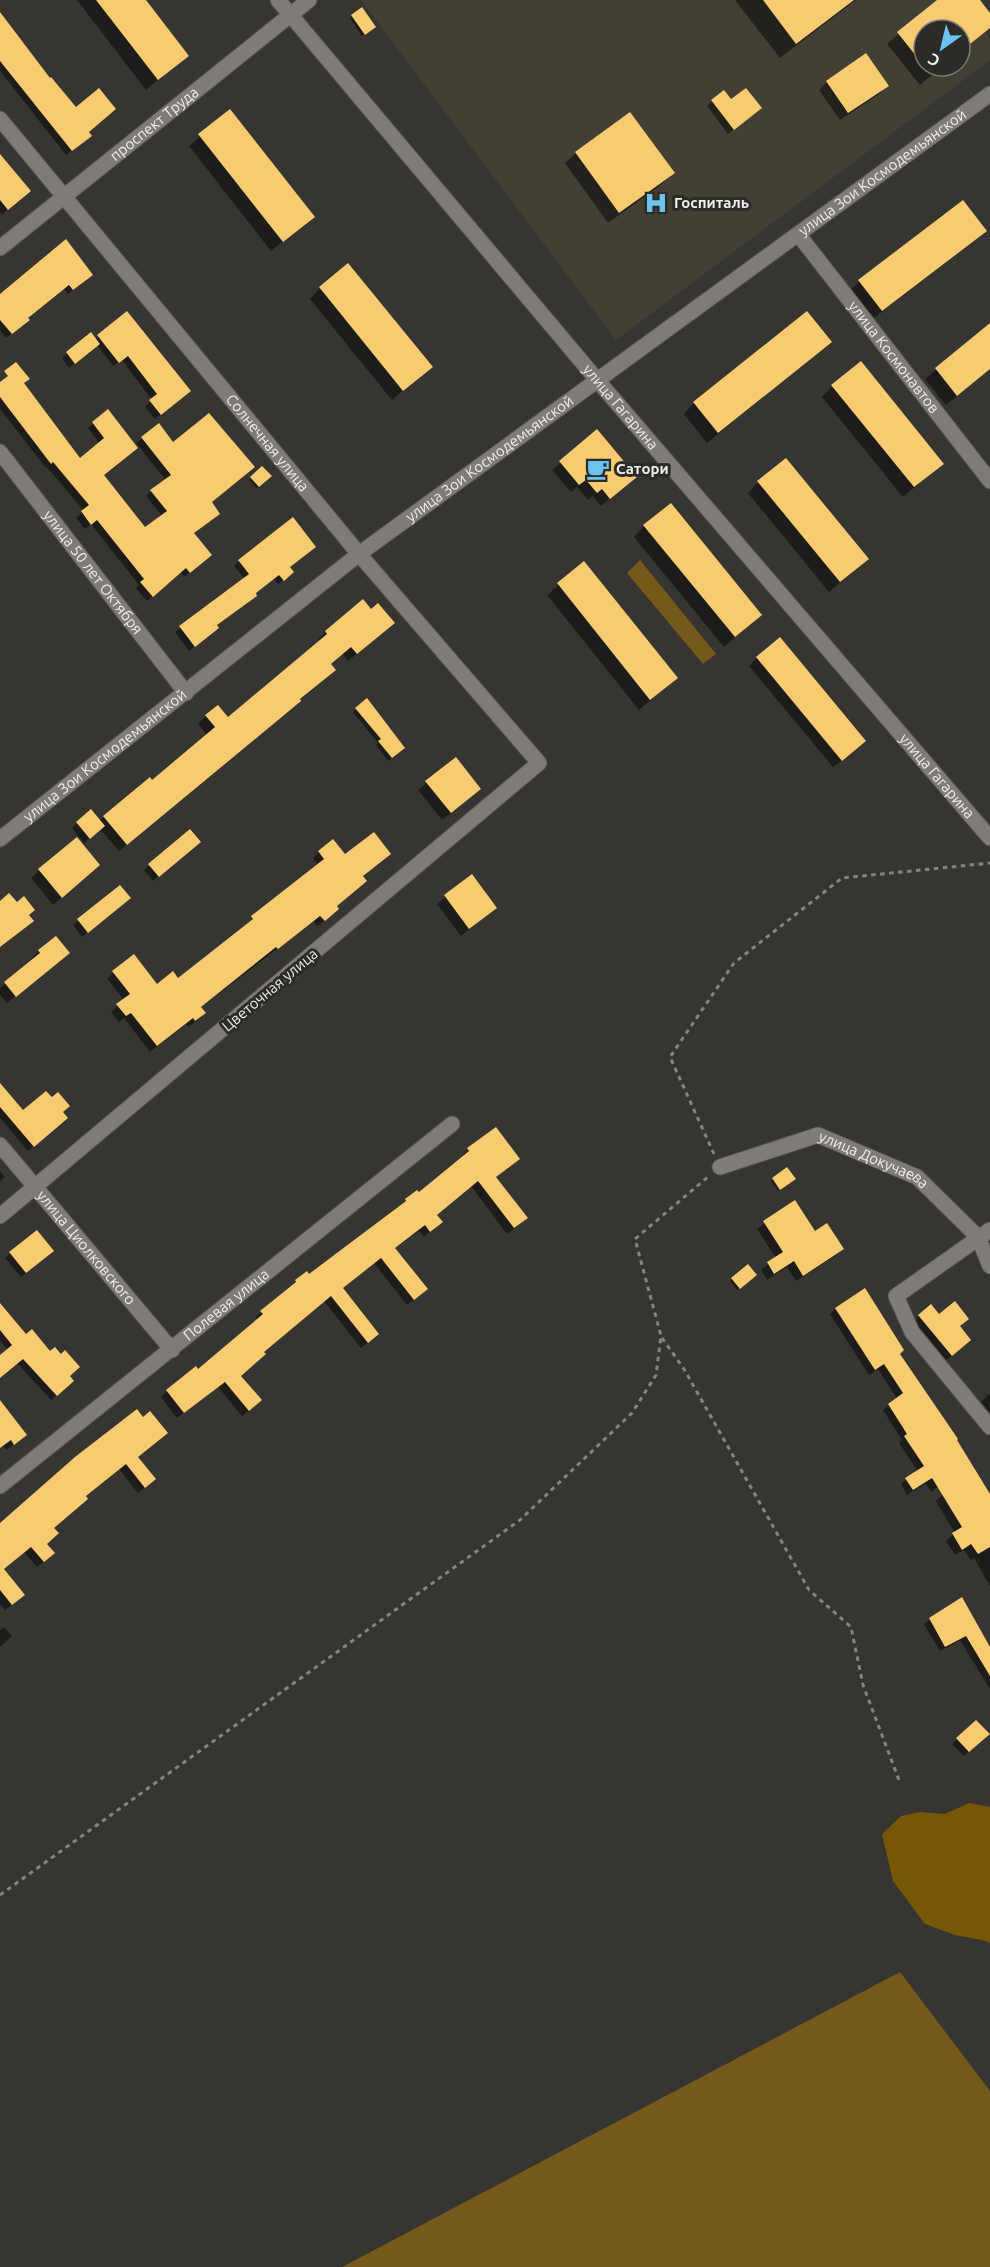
<svg xmlns="http://www.w3.org/2000/svg" width="990" height="2267" font-family="Ubuntu,sans-serif">
<style>
.built{fill:#433f35;fill-rule:evenodd}
.green{fill:#74591a}
.forest{fill:#755706}
.shadow{fill:#0007}
.building{fill:#f7cc71}
.lines{fill:none;stroke-linecap:round;stroke-linejoin:round}
.street-casing{stroke:#555350;stroke-width:17}
.path{stroke:#868481;stroke-width:3;stroke-dasharray:4.5 4.5;stroke-linecap:butt}
.street{stroke:#7f7c78;stroke-width:15}
.labels{text-anchor:middle;stroke-width:6;stroke-linejoin:round;paint-order:stroke}
.street-label{font-size:15px;fill:#f0efed;stroke:#2d2b27}
.poi-label{font-size:15px;font-weight:bold;fill:#f0efed;stroke:#2d2b27;text-anchor:start}
</style>
<rect width="100%" height="100%" fill="#373531"/>
<path class="built" d="M361,0H961L990,38V60L616,340ZM924,30H960V66H924Z"/>
<path class="green" d="M640,560L716,654L703,664L627,573Z
M900,1972L990,2091V2267H342Z"/>
<path class="forest" d="M969,1803L990,1807V1943L982,1940L955,1935L925,1924L893,1881L882,1834L901,1816L920,1812L945,1814Z"/>
<path class="shadow" d="M77,0H144L187,56L146,90Z
M735,0H856L780,58Z
M940,0H978L990,15V27L960,52V30H924V66H943L920,85L887,44Z
M0,12L87,132L85,140L66,155L0,71Z
M352,16L372,29L362,36L350,18Z
M827,82L887,86L879,94L840,120L819,90Z
M712,101H731L755,113L728,134L707,106Z
M230,112L313,217L271,251L189,146Z
M576,153L673,173L662,184L608,223L565,163Z
M0,155L23,197L2,214L0,212Z
M963,202L985,230L974,241L870,321L848,292L859,282Z
M87,280L68,294L63,288L26,318L23,325L6,338L0,330V295Z
M320,288L431,367L392,400L310,299Z
M127,313L184,395L155,419L145,407L152,400L122,360L113,366L97,345L69,368L62,358L91,334L95,339Z
M990,325V369L946,405L925,379Z
M830,342L707,443L684,414L694,403Z
M0,384L80,460L100,444L88,428L108,412L103,475L145,529L162,516L146,496L166,480L136,443L159,425L210,503L193,534L205,560L184,577L180,572L147,601L136,588L139,585L91,524L85,529L76,518L84,511L47,467L46,468L0,409Z
M832,386L942,464L903,497L822,397Z
M597,431L629,481L601,506L593,496L588,500L577,487L571,492L552,470Z
M262,468L270,476L256,488L249,480Z
M758,482L867,559L829,592L748,493Z
M644,526L760,615L724,647L634,537Z
M239,561L288,568L287,577L278,584L273,578L254,594L251,600L216,626L212,632L189,651L175,632L245,579L234,566Z
M584,563L676,678L639,710L547,595Z
M363,601L385,630L348,661L343,654L330,665L326,678L119,851L100,829L84,843L72,828L77,823L99,821L152,782L207,735L198,724L206,716L217,707L228,720L320,642L318,640L326,632Z
M757,658L856,749L833,767L749,666Z
M356,709L399,752L388,761L376,745L378,743L353,712Z
M456,759L471,797L442,820L418,790Z
M190,831L194,847L153,881L144,870Z
M77,839L91,873L53,905L31,878Z
M319,852L362,877L335,906L331,915L318,926L313,921L200,1008L204,1013L198,1020L188,1027L186,1024L150,1052L124,1018L119,1022L111,1012L124,1000L107,979L113,973L156,986L178,980L318,866L313,858Z
M471,876L495,908L461,936L437,904Z
M120,887L124,903L82,937L73,925Z
M39,951L60,960L7,1003L0,995V988L33,961L31,959Z
M0,1099L23,1112H61L62,1123L28,1151L0,1118Z
M468,1150L518,1159L495,1178L526,1218L520,1224L507,1234L471,1186L435,1215L434,1228L424,1237L419,1231L394,1249L420,1295L407,1305L374,1263L341,1289L371,1340L361,1348L324,1301L262,1352L240,1376L254,1406L242,1416L218,1387L177,1418L161,1397L167,1391L198,1371L257,1320L255,1318L290,1288L296,1281L309,1276L406,1200L419,1195L464,1158L462,1156Z
M0,1171L5,1177L0,1181Z
M773,1179L792,1181L778,1191L771,1181Z
M794,1202L815,1233L842,1249L835,1256L796,1281L787,1267L767,1280L761,1270L776,1258L757,1229Z
M10,1253L47,1256L21,1277L5,1258Z
M748,1266L755,1275L737,1290L730,1281Z
M836,1309L898,1354L963,1468L931,1492L926,1483L907,1495L901,1484L918,1471L899,1443L902,1440L883,1410L897,1399L878,1369L869,1375L830,1314Z
M0,1315L72,1381L51,1400L17,1363L0,1377V1357L8,1350L0,1341Z
M919,1316H938L959,1327L969,1340L943,1363L912,1324Z
M989,1394H990V1413L981,1402Z
M0,1416L18,1441L7,1450L3,1446L0,1448Z
M137,1457L148,1485L138,1493L119,1469L85,1497L53,1528L45,1544L46,1559L37,1567L24,1552L2,1569L17,1601L5,1610L0,1604V1525Z
M978,1478L990,1497V1586L974,1558L971,1560L964,1550L955,1555L946,1541L955,1533L936,1501L942,1495Z
M961,1599L990,1649V1689L960,1640L940,1651L924,1624Z
M4,1627L12,1636L0,1647V1630Z
M987,1734L964,1756L952,1744L957,1739Z"/>
<path class="building" d="M96,0H146L189,56L158,80Z
M763,0H854L796,44Z
M937,0H980L990,13V28L960,52V30H924V66L897,32Z
M362,7L376,27L365,35L351,15Z
M0,12L50,78L51,77L76,107L99,88L116,109L89,132L92,136L72,151L0,61Z
M866,53L889,86L848,113L826,81Z
M746,88L762,108L734,130L711,100L724,90L731,99Z
M230,109L315,217L283,242L198,134Z
M630,112L675,173L619,213L575,152Z
M0,154L31,191L8,210L0,200Z
M963,200L987,231L882,311L858,280Z
M66,239L93,275L73,290L69,285L28,318L30,320L12,334L0,320V294Z
M348,263L433,367L403,391L319,287Z
M127,311L191,391L161,415L149,400L157,394L128,356L119,363L97,335Z
M807,311L832,342L718,433L693,402Z
M990,323V369L957,396L935,368Z
M91,332L100,344L75,364L66,352Z
M861,361L944,464L914,487L831,385Z
M16,362L30,379L24,383L80,458L104,438L92,422L108,409L138,448L104,475L145,527L167,511L150,490L171,475L141,437L159,423L173,442L209,413L255,467L212,502L220,514L194,533L212,555L190,573L186,568L153,597L140,582L144,579L97,520L91,525L81,511L89,505L53,462L51,464L0,397V382L8,376L4,371Z
M597,429L637,477L610,499L602,489L597,493L586,480L579,485L559,461Z
M786,458L869,559L840,582L757,481Z
M262,466L272,476L259,487L250,477Z
M671,503L762,615L735,637L643,525Z
M293,517L316,547L290,567L294,572L284,581L279,575L256,593L257,596L217,625L219,628L195,647L179,626L249,574L238,560Z
M584,561L678,678L650,700L557,583Z
M363,599L371,609L378,603L395,623L357,654L351,647L331,664L336,670L300,699L301,701L127,845L103,816L150,777L152,780L215,727L205,715L218,705L228,717L327,634L325,631Z
M780,637L866,741L842,761L756,657Z
M367,698L405,748L392,758L378,741L381,739L355,708Z
M456,757L481,789L451,813L425,781Z
M91,809L105,826L90,839L76,822Z
M190,829L201,842L159,877L148,864Z
M374,832L391,854L363,876L367,881L337,906L339,909L325,921L320,916L278,949L276,947L201,1007L206,1013L195,1021L193,1018L157,1046L131,1013L126,1016L116,1004L130,994L112,971L134,954L157,984L173,971L178,978L253,919L251,916L324,859L318,851L333,839L345,854Z
M77,837L100,865L62,898L38,869Z
M472,874L497,908L469,929L444,895Z
M120,885L131,898L88,933L77,919Z
M9,893L17,902L24,896L35,910L29,915L34,921L0,947V901Z
M56,936L70,953L16,997L4,982L40,953L38,950Z
M0,1083L23,1110L46,1091L52,1097L58,1092L70,1106L63,1112L68,1118L34,1147L0,1107Z
M496,1127L520,1159L496,1177L528,1218L514,1228L478,1181L437,1215L443,1222L430,1232L425,1225L395,1248L428,1289L414,1300L381,1258L343,1288L379,1334L368,1343L331,1296L264,1352L266,1354L241,1376L262,1400L249,1411L225,1382L184,1413L166,1390L196,1366L198,1369L263,1314L260,1311L296,1282L295,1280L307,1271L309,1274L406,1201L405,1199L417,1190L419,1192L469,1151L467,1148Z
M787,1167L796,1179L780,1190L772,1178Z
M795,1200L815,1231L827,1223L844,1249L803,1276L794,1261L774,1274L767,1262L783,1252L763,1221Z
M37,1230L54,1251L26,1273L9,1252Z
M748,1264L757,1275L740,1289L731,1278Z
M865,1288L904,1350L900,1354L958,1439L957,1440L990,1494V1547L978,1554L971,1544L962,1550L952,1533L962,1527L932,1478L913,1490L905,1478L924,1466L904,1436L907,1434L888,1404L903,1393L884,1364L875,1370L835,1308Z
M955,1301L969,1319L960,1326L971,1340L952,1356L918,1315L931,1304L939,1314Z
M0,1303L26,1334L32,1329L50,1351L55,1347L61,1354L65,1350L80,1367L70,1376L74,1381L57,1396L23,1359L0,1378V1355L12,1345L0,1330Z
M0,1400L27,1435L14,1445L11,1440L0,1448Z
M137,1409L143,1417L150,1411L168,1433L138,1457L156,1479L145,1488L126,1464L86,1496L88,1499L54,1528L59,1533L47,1544L55,1553L44,1562L31,1547L4,1569L25,1595L12,1605L0,1590V1523L75,1457Z
M962,1597L990,1647V1676L966,1636L945,1647L929,1618Z
M976,1720L990,1734L969,1752L956,1738Z"/>
<g class="lines">
<g class="street-casing">
<g id="street">
<path id="s1" d="M278,0L598,381L990,838"/>
<path id="s2" d="M0,119L359,554L539,763L0,1216"/>
<path id="s3" d="M798,234L990,481"/>
<path id="s4" d="M0,248L309,0"/>
<path id="s5" d="M0,452L186,693"/>
<path id="s6" d="M0,839L359,554L990,94"/>
<path id="s7" d="M0,1145L172,1350"/>
<path id="s8" d="M720,1167L818,1135L917,1177L978,1237L990,1266"/>
<path d="M990,1230L896,1296L912,1332L990,1427"/>
<path id="s9" d="M0,1486L452,1124"/>
</g>
</g>
<path class="path" d="M714,1154L670,1057L734,963L842,878L990,863
M662,1338L684,1369L809,1590L851,1627L863,1685L899,1780
M0,1895L520,1520L632,1413L656,1375L661,1336L635,1239L709,1176"/>
<use href="#street" class="street"/>
</g>
<defs>
<g id="hospital-bare" transform="scale(1.8)"><path d="M-5-5h3v3.5h4V-5h3V5h-3V1.5h-4V5h-3Z" fill="#6cc3f2" stroke="#2d2b27" stroke-width="2.5" paint-order="stroke"/></g>
<g id="cafe-bare" transform="scale(1.8)"><path d="M-5.5-4.5H6V0H3Q3 3.5 0 3.5H-2.5Q-5.5 3.5-5.5 0ZM3-3.2v2h1.7v-2ZM-6 4.5H4V6H-6Z" fill="#6cc3f2" stroke="#2d2b27" stroke-width="2.5" paint-order="stroke"/></g>
</defs>
<g fill-rule="evenodd">
<use href="#hospital-bare" x="656" y="203"/>
<use href="#cafe-bare" x="598" y="469"/>
</g>
<g class="labels">
<g class="street-label">
<text dy="5" stroke="none"><textPath href="#s4" startOffset="198">проспект Труда</textPath></text>
<text dy="5" stroke="none"><textPath href="#s6" startOffset="1106">улица Зои Космодемьянской</textPath></text>
<text dy="5" stroke="none"><textPath href="#s3" startOffset="156">улица Космонавтов</textPath></text>
<text dy="5" stroke="none"><textPath href="#s1" startOffset="532">улица Гагарина</textPath></text>
<text dy="5" stroke="none"><textPath href="#s2" startOffset="420">Солнечная улица</textPath></text>
<text dy="5" stroke="none"><textPath href="#s6" startOffset="620">улица Зои Космодемьянской</textPath></text>
<text dy="5" stroke="none"><textPath href="#s5" startOffset="152">улица 50 лет Октября</textPath></text>
<text dy="5" stroke="none"><textPath href="#s6" startOffset="134">улица Зои Космодемьянской</textPath></text>
<text dy="5" stroke="none"><textPath href="#s1" startOffset="1018">улица Гагарина</textPath></text>
<text transform="translate(270 990) rotate(-40)" y="5">Цветочная улица</text>
<text dy="5" stroke="none"><textPath href="#s8" startOffset="164">улица Докучаева</textPath></text>
<text dy="5" stroke="none"><textPath href="#s7" startOffset="134">улица Циолковского</textPath></text>
<text dy="5" stroke="none"><textPath href="#s9" startOffset="290">Полевая улица</textPath></text>
</g>
<g class="poi-label">
<text x="674" y="208">Госпиталь</text>
<text x="616" y="474">Сатори</text>
</g>
</g>
<g transform="translate(942 48) rotate(214)"><circle r="28" fill="#2d2b27" stroke="#7b7976" stroke-width="1.5"/>
<path d="M0-4.5L10 22L0 15L-10 22Z" fill="#6cc3f2"/>
<text y="-9" font-size="16" font-weight="bold" text-anchor="middle" fill="#f0efed">С</text>
</g>
</svg>
